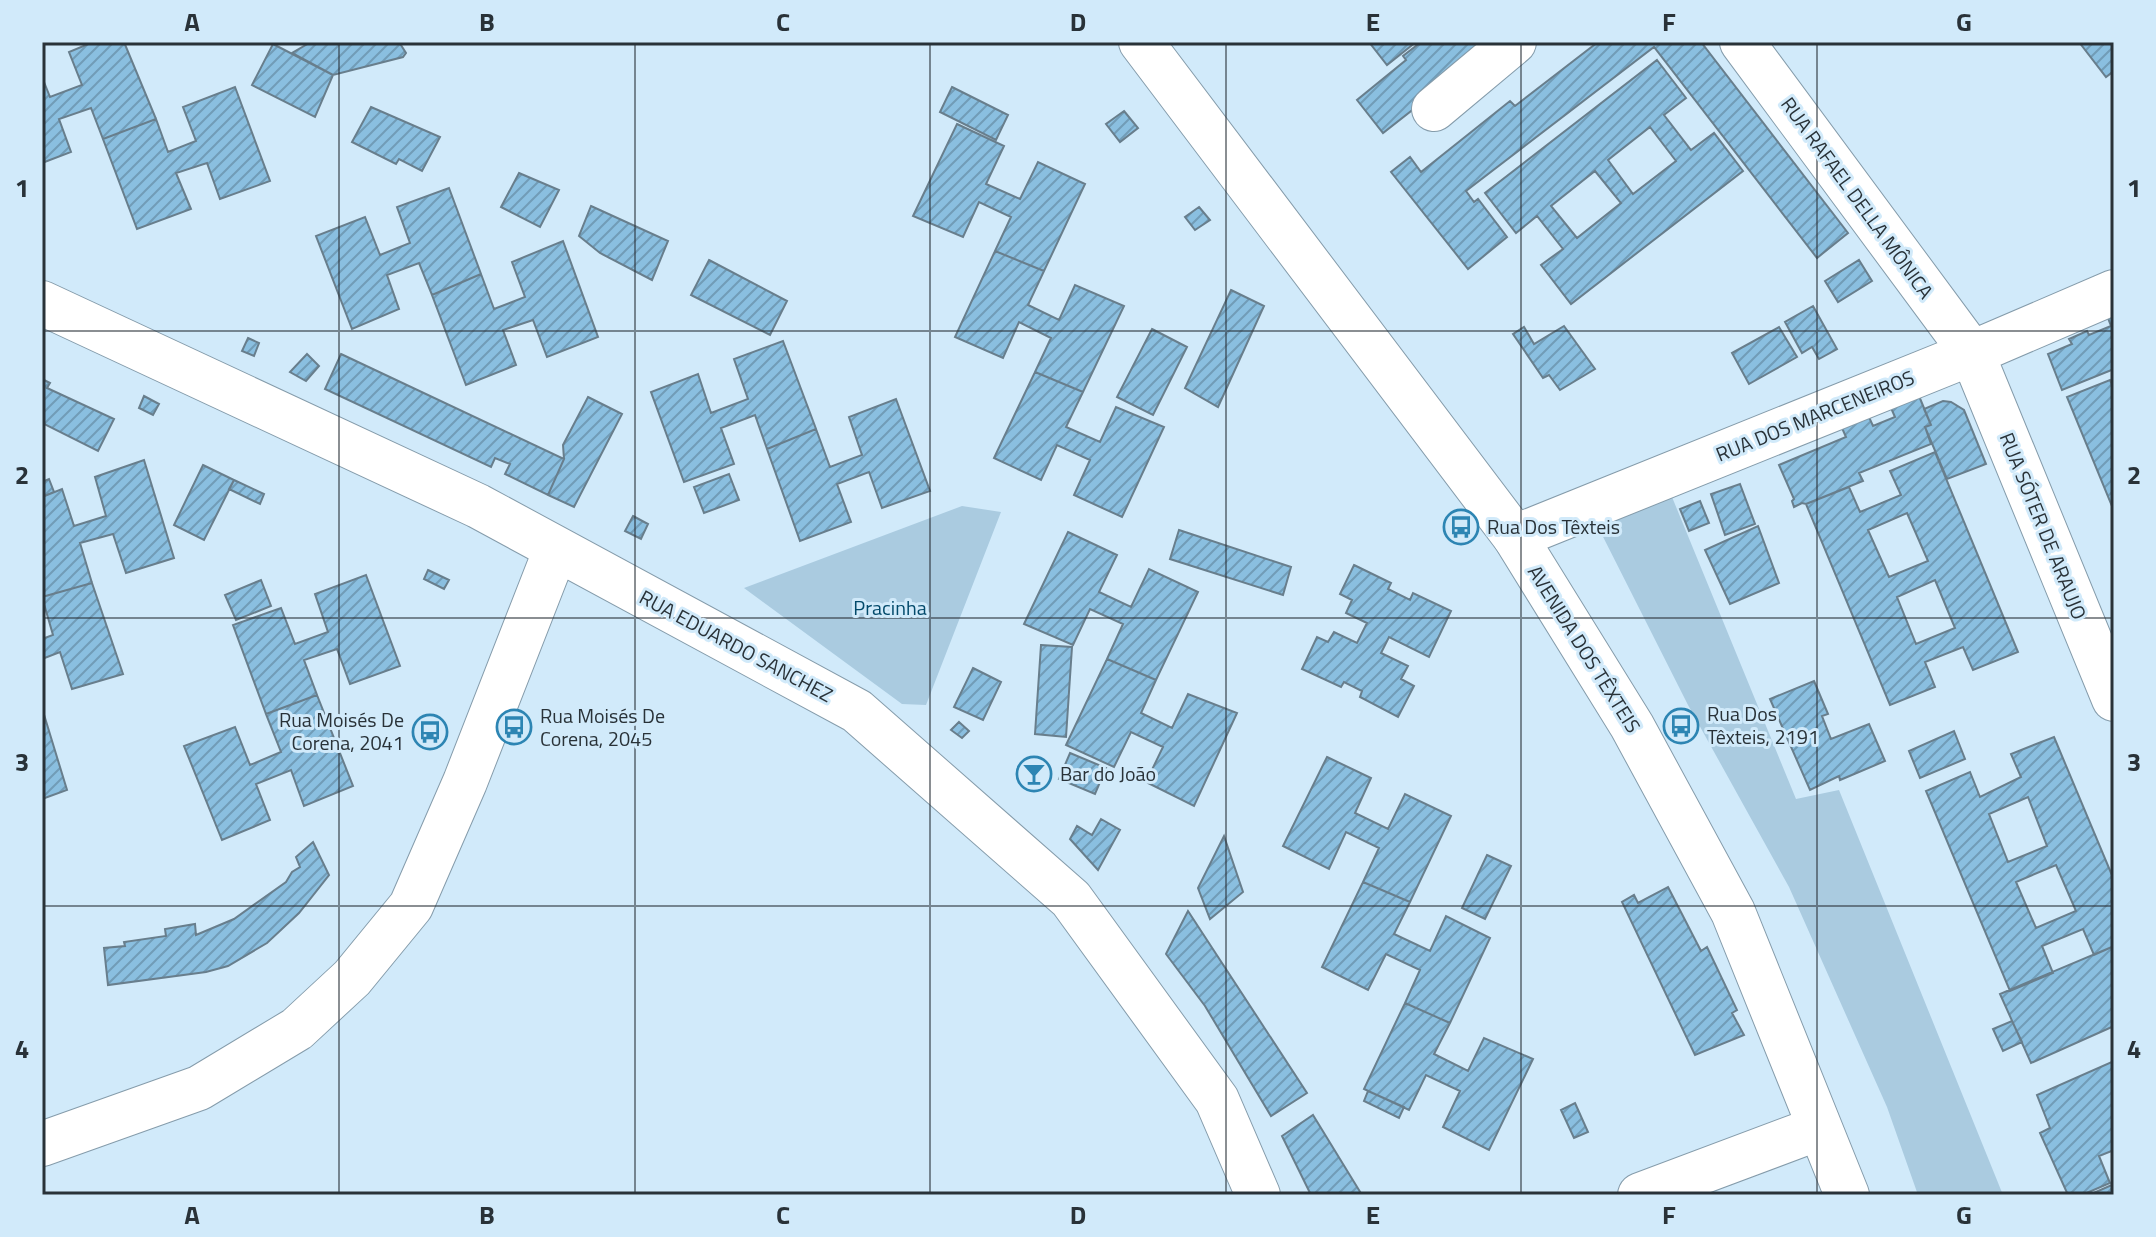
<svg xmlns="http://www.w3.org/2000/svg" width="2156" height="1237" font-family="'Titillium Web',sans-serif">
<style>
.park{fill:#aacbe0}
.building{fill:url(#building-hatch);stroke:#687e8c;stroke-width:2;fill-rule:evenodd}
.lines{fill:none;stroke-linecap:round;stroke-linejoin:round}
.minor-casing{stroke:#859cab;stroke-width:46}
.secondary-casing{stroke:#859cab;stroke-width:46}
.minor{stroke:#fff;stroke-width:44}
.secondary{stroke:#fff;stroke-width:44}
.grid{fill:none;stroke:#293238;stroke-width:2;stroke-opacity:0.55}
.labels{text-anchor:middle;stroke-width:6;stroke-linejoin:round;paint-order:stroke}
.street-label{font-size:20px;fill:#293238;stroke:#d1eafa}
.poi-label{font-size:20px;fill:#293238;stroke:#d1eafa;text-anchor:start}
.park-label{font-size:20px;fill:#034a6b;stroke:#d1eafa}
.neatline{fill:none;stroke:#293238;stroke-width:3}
.grid-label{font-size:26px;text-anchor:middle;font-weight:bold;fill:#293238}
</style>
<defs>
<pattern id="building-hatch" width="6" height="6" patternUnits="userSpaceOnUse" patternTransform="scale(2)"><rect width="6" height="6" fill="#8abfe0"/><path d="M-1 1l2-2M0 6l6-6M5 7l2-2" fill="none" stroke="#719cb7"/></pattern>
</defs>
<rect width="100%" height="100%" fill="#d1eafa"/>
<path class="park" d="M1672,497L1796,799L1839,790L2003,1195H1918L1887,1107L1789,887L1688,705L1591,513Z
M962,506L1001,512L926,705L902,704L744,588Z"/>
<path class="building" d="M93,42H124L156,119L103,139L91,108L59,119L71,152L42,163V77L50,97L82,85L69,52Z
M311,42H399L406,53L403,57L333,75L292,53Z
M1369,42H1416L1387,65Z
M1421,42H1499L1383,133L1357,100L1406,60L1403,56Z
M1598,42H1701L1848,233L1817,258L1654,47L1466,191L1474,202L1478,199L1507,237L1468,269L1391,172L1410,157L1421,172L1510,101L1515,106Z
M2079,42H2114V71L2106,77Z
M273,44L333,75L315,117L252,85Z
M1657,60L1686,98L1664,115L1691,150L1714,133L1743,171L1571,304L1541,265L1563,249L1537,216L1516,233L1485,193ZM1650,127L1676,161L1633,194L1608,160ZM1595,171L1621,203L1577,238L1551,206Z
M235,87L270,181L220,199L207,163L176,173L191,209L137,229L103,139L156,119L168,152L196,141L183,107Z
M952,87L1008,115L996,140L940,112Z
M371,107L440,137L422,171L399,159L396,164L352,142Z
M1124,111L1138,128L1120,142L1106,124Z
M957,124L1004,146L986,184L1020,199L1038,162L1085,184L1044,271L995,251L1011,217L979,202L963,237L913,216Z
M519,173L559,190L540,227L501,207Z
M449,188L481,274L432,295L419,263L387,275L399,309L352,329L316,236L365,217L380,255L410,243L397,207Z
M591,206L668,241L652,280L600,253L579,236Z
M1199,207L1210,220L1195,230L1185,217Z
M563,241L598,337L547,357L533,320L503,330L516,365L466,385L432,295L481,274L494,309L525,297L512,262Z
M995,251L1044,271L1028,305L1059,320L1075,285L1124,306L1083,392L1035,372L1051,338L1019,322L1003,358L955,337Z
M709,260L787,301L770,335L691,295Z
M1859,260L1872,281L1838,302L1825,281Z
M1231,290L1264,306L1218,407L1185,388Z
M1813,306L1837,349L1819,359L1812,347L1802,353L1785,322Z
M2114,316V369L2062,390L2048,354L2072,344L2069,339L2087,331L2089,335L2111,326L2108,318Z
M1564,326L1595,369L1560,390L1549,375L1543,378L1513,334L1524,327L1534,344Z
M1779,327L1797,357L1749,384L1732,353Z
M1152,329L1187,347L1153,415L1117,397Z
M248,338L259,343L254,356L242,351Z
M783,341L816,429L767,449L755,415L721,428L734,464L684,482L651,392L698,374L711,413L748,399L734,359Z
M307,354L319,366L306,381L290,372Z
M341,354L564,459L548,495L505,474L510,464L495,458L491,467L325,389Z
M1035,372L1083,392L1066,427L1100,442L1116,407L1164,427L1122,517L1074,495L1090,460L1057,445L1041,480L994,458Z
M42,379L50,383L47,388L114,419L98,451L42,423Z
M2110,380L2114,389V511L2067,397Z
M144,396L159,404L153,415L139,408Z
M1919,396L1931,425L1925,427L1931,444L1859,473L1863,481L1806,504L1802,503L1794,507L1792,501L1794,499L1779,465L1846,437L1842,428L1869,417L1873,426L1895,417L1891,408Z
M588,397L622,414L574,507L548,495L564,459L563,445Z
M896,399L930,491L882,508L869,472L837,484L851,522L800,541L767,449L816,429L830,467L862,455L849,417Z
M1943,401L1951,402L1964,410L1986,464L1947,479L1925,427L1931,425L1924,409Z
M1935,452L2018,652L1973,670L1963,647L1925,662L1935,687L1890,705L1806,504L1849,487L1860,512L1901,495L1890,471ZM1907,513L1928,561L1889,577L1868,530ZM1935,580L1955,628L1916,644L1897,597Z
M144,460L174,558L126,573L113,534L80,543L92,583L42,597V497L62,489L74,526L106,516L95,477Z
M203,465L234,480L204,540L174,525Z
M729,474L739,500L704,513L694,487Z
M49,479L54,492L42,497V482Z
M234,480L264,494L260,504L229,489Z
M1740,484L1755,524L1725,535L1711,494Z
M1700,501L1709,523L1689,531L1680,509Z
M633,516L648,524L641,539L625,531Z
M1758,526L1779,583L1730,604L1705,550Z
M1179,530L1291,567L1283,595L1170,559Z
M1068,532L1117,555L1099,592L1131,607L1149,569L1198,592L1156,680L1107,659L1123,624L1090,609L1073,645L1024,624Z
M1354,565L1391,583L1388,589L1410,600L1413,593L1451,611L1429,657L1389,637L1381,653L1408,666L1401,679L1414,686L1398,717L1360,697L1362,691L1344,682L1341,687L1302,669L1317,637L1328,642L1334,632L1357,643L1367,623L1346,613L1352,600L1340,594Z
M428,570L449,580L444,589L424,579Z
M366,575L400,666L350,684L337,649L304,660L317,695L266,714L233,625L281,608L295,644L328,632L315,594Z
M261,580L271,606L236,620L225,595Z
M92,583L123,674L72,689L60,652L42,659V639L53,635L42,597Z
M1041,645L1072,647L1066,737L1035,734Z
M1107,659L1156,680L1141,713L1172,728L1188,694L1237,713L1194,806L1146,782L1163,747L1131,732L1114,767L1066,745Z
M973,668L1001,682L983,720L954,707Z
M1814,681L1828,714L1822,716L1831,739L1869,724L1885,761L1840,780L1839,776L1810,790L1770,699Z
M317,695L353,786L304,806L291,770L256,784L270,820L222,840L184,746L235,727L250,765L281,752L266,714Z
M42,708L67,790L42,799Z
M959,722L969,731L962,738L951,730Z
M1954,731L1965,759L1920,778L1909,751Z
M2054,737L2114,880V946L2094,955L2083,929L2042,946L2053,973L2010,991L1926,791L1970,772L1980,797L2021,777L2011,754ZM2028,797L2047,846L2008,862L1989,814ZM2056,865L2076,911L2036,928L2016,882Z
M1070,753L1106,768L1095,794L1059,779Z
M1327,757L1371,778L1355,813L1388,829L1405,794L1451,816L1410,902L1363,882L1379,848L1346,832L1329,869L1283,846Z
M1101,819L1120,830L1098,870L1070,839L1077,826L1092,835Z
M1224,836L1243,892L1210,919L1198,888Z
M313,842L329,875L299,913L267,943L228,966L206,972L108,985L104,948L125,946L124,942L166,936L165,929L195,924L196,935L234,919L286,882L292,872L300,867L296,857Z
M1487,855L1511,866L1485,919L1462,908Z
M1363,882L1410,902L1394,934L1430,951L1446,916L1490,938L1450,1023L1405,1003L1420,970L1386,954L1368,990L1322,967Z
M1668,887L1701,951L1707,947L1737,1010L1732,1013L1744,1035L1695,1055L1622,902L1634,895L1638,903Z
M1188,911L1307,1093L1271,1116L1205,1006L1166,954Z
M2114,946V1026L2031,1063L2000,994Z
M1405,1003L1450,1023L1434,1054L1468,1071L1484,1038L1533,1059L1489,1150L1443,1127L1460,1091L1426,1075L1409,1110L1364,1089Z
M2012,1021L2022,1042L2003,1051L1993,1029Z
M2114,1061V1150L2099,1156L2110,1183L2082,1195H2068L2040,1133L2050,1128L2037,1095Z
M1368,1091L1404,1107L1399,1118L1364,1101Z
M1575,1103L1588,1132L1574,1138L1561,1110Z
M1313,1115L1362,1195H1311L1282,1136Z
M2114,1184V1195H2089Z"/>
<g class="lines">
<g class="minor-casing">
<path id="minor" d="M1742,42L1972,353L2114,699
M1434,109L1514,42
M42,303L478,506L857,711L1071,899L1217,1100L1258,1195
M1515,537L1972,353L2114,292
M42,1144L199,1088L297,1029L352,978L411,906L465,782L556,549
M1640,1195L1819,1128"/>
</g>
<g class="secondary-casing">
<path id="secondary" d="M1141,42L1515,537L1632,726L1733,912L1847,1195"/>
</g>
<use href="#minor" class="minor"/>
<use href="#secondary" class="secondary"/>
</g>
<path class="grid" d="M339,42V1195M635,42V1195M930,42V1195M1226,42V1195M1521,42V1195M1817,42V1195M42,331H2114M42,618H2114M42,906H2114"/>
<defs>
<g id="bus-ring" transform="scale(1.8)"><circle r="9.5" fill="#d1eafa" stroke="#2d85b3" stroke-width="1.5"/><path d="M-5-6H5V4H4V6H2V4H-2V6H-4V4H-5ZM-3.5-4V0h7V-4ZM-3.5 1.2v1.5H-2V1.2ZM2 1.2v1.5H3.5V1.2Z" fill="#2d85b3"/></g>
<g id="bar-ring" transform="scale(1.8)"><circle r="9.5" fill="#d1eafa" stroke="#2d85b3" stroke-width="1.5"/><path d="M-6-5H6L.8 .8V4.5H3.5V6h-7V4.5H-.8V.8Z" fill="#2d85b3"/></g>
</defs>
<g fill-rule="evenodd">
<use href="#bus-ring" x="1461" y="527"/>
<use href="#bus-ring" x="1681" y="726"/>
<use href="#bus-ring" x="514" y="727"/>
<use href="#bus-ring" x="430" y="732"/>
<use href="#bar-ring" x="1034" y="774"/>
</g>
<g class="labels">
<g class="street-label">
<text transform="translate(1857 198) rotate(54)" y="7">RUA RAFAEL DELLA MÔNICA</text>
<text transform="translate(1815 416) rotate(-22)" y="7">RUA DOS MARCENEIROS</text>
<text transform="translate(2043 526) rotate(68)" y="7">RUA SÓTER DE ARAUJO</text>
<text transform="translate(736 646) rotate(28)" y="7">RUA EDUARDO SANCHEZ</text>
<text transform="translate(1584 649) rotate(58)" y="7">AVENIDA DOS TÊXTEIS</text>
</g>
<g class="poi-label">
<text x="1487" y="534">Rua Dos Têxteis</text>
<text x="1707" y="721">Rua Dos<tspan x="1707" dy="23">Têxteis, 2191</tspan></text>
<text x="540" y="723">Rua Moisés De<tspan x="540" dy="23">Corena, 2045</tspan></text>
<text x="404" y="727" text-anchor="end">Rua Moisés De<tspan x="404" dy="23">Corena, 2041</tspan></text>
<text x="1060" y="781">Bar do João</text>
</g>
<g class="park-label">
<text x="890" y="615">Pracinha</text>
</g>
</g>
<rect width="2156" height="1237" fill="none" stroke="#d1eafa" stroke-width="88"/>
<rect x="44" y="44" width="2068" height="1149" class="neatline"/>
<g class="grid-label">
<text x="192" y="31">A</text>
<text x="487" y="31">B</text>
<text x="783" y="31">C</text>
<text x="1078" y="31">D</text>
<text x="1373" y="31">E</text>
<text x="1669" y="31">F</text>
<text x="1964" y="31">G</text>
<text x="22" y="197">1</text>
<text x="2134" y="197">1</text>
<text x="22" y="484">2</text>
<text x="2134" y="484">2</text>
<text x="22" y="771">3</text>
<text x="2134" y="771">3</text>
<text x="22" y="1058">4</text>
<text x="2134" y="1058">4</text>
<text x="192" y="1224">A</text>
<text x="487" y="1224">B</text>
<text x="783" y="1224">C</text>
<text x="1078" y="1224">D</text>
<text x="1373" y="1224">E</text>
<text x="1669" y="1224">F</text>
<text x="1964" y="1224">G</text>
</g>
</svg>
